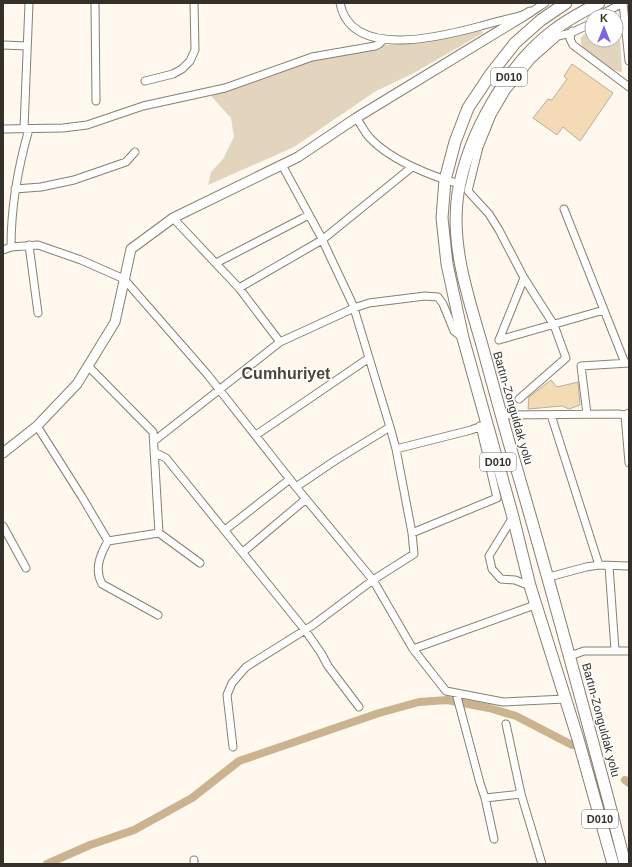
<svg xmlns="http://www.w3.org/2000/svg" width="632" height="867" font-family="Helvetica,sans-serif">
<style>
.green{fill:#e3d4be}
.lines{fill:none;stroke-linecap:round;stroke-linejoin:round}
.canal{stroke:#cab38e;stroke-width:8}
.building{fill:#f4dbb5;stroke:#b9ae9e}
.minor-casing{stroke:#897f70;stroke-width:9}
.major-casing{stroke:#897f70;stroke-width:11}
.highway-casing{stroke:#897f70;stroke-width:13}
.minor{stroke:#fff;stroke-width:7}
.major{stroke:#fff;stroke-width:9}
.highway{stroke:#fff;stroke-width:11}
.labels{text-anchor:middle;stroke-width:3;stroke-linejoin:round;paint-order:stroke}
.shield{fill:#fff;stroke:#726f6a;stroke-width:1}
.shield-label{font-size:11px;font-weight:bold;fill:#35312a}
.street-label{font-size:12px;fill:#35312a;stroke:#fff}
.district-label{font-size:16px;font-weight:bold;fill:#4f4638;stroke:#fff}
</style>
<rect width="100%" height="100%" fill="#fff8ee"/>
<path class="green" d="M616,19L619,22L622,72C614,73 586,54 582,46C580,43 581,40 581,37L592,27V40H616Z
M481,30L483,33L412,74L376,91L294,147L208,185L211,172L223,159L234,137L231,118L211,96L311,60L377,46L417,41Z"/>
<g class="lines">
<path class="canal" d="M625,780L629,783
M47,864L90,845L134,830L192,798L239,761L379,713L419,702L447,700L489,708L516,716L572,745"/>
</g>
<path class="building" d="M572,64L613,93L580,141L563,127L557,135L533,118L548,99L552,100L567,79L564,76Z
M551,380L557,387L578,382L580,405L569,409L562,406L528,409L529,397Z"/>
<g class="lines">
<g class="minor-casing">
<path id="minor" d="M95,3L96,101
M340,3C351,61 444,36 481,26C497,21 514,18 529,13C535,10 540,6 545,3
M623,3L629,61
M598,16L623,3
M572,31L570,39L573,45L629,87
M3,45L27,46
M145,81L173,74L182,69L190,61L195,50L194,3
M356,118C361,124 365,133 370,138C390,160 433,177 460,184
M3,129L63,128L87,125L143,106L225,88L312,57L375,46L379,44L384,39
M24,129L29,3
M282,165L320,235L353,305L390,427
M15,189L41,187L74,180L126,162L135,152
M564,209L625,363
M173,218L239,288L322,240L412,167
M29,245L38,313
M11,247C11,207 18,167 29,129
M3,250L11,247L38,245L81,260L124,279L207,374L296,487L373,580L413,649L446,691L503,702L565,699
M216,263L309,215
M239,288L280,342L354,308L369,303L425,296L438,297L443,304L454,331L463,338
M499,340L604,310
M499,340L524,278
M519,399L566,358L554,325L524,278L499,230L489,214L468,191L479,147L492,115L506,91L531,60L558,36L571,33L592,23
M587,414L581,366L629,363
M501,415L618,414L625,415L629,413
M551,415L599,565
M625,415L629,463
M37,426L82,497L108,541L159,533L153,432L88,366
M256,435L369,358
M154,441L280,342
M154,452L166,458L305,630L321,653L328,666L359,707
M296,487L336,460L390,427L396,449L471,430L487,424
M513,517L489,556L492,569L501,579L515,580L530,586
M3,526L26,568
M225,530L290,479
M159,533L200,563
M412,533L497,498L480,426
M108,541C100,555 94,569 102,584L158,615
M243,552L306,499
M609,566L615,650
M549,577L586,567L599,565L629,566
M413,649L532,606
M570,656L584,651H629
M456,693L480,783L485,798L521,794
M506,724L521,794L542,864
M233,747L227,695L232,683L246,667L313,625L373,580L414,554L412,533L396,449
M485,798L494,839
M194,860V864"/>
</g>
<g class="major-casing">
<path id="major" d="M3,453L37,426L77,384L115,322L131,249L173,218L298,157L356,118L530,12"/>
</g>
<g class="highway-casing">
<path id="highway" d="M566,3L541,20L515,43L490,75L468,108L455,142L445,180L442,218L447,264L463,338L513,517L530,586L578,739L613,864
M599,3C584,11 568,19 554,30C507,65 468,135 458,193C450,245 468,296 482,345C494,389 506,433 519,477C544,562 567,647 590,732C602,776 614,820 625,864"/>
</g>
<use href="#minor" class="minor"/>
<use href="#major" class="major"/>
<use href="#highway" class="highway"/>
</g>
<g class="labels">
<g class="shield">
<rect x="491" y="68" width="36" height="18" rx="3"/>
<rect x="480" y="453" width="36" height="18" rx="3"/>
<rect x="582" y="810" width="36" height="18" rx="3"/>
</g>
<g class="shield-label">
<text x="509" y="81">D010</text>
<text x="498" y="466">D010</text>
<text x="600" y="823">D010</text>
</g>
<g class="street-label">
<text transform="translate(513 408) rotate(74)" y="4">Bartın-Zonguldak yolu</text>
<text transform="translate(601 720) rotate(75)" y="4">Bartın-Zonguldak yolu</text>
</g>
<g class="district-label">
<text x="286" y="379">Cumhuriyet</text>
</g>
</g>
<rect width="632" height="867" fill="none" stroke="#35312a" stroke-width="8"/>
<g transform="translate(604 28)"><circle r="19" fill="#ffffff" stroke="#aeadaa"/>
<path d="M0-3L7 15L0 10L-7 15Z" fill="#7e66e1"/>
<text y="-6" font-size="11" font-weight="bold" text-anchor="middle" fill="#35312a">K</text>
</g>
</svg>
